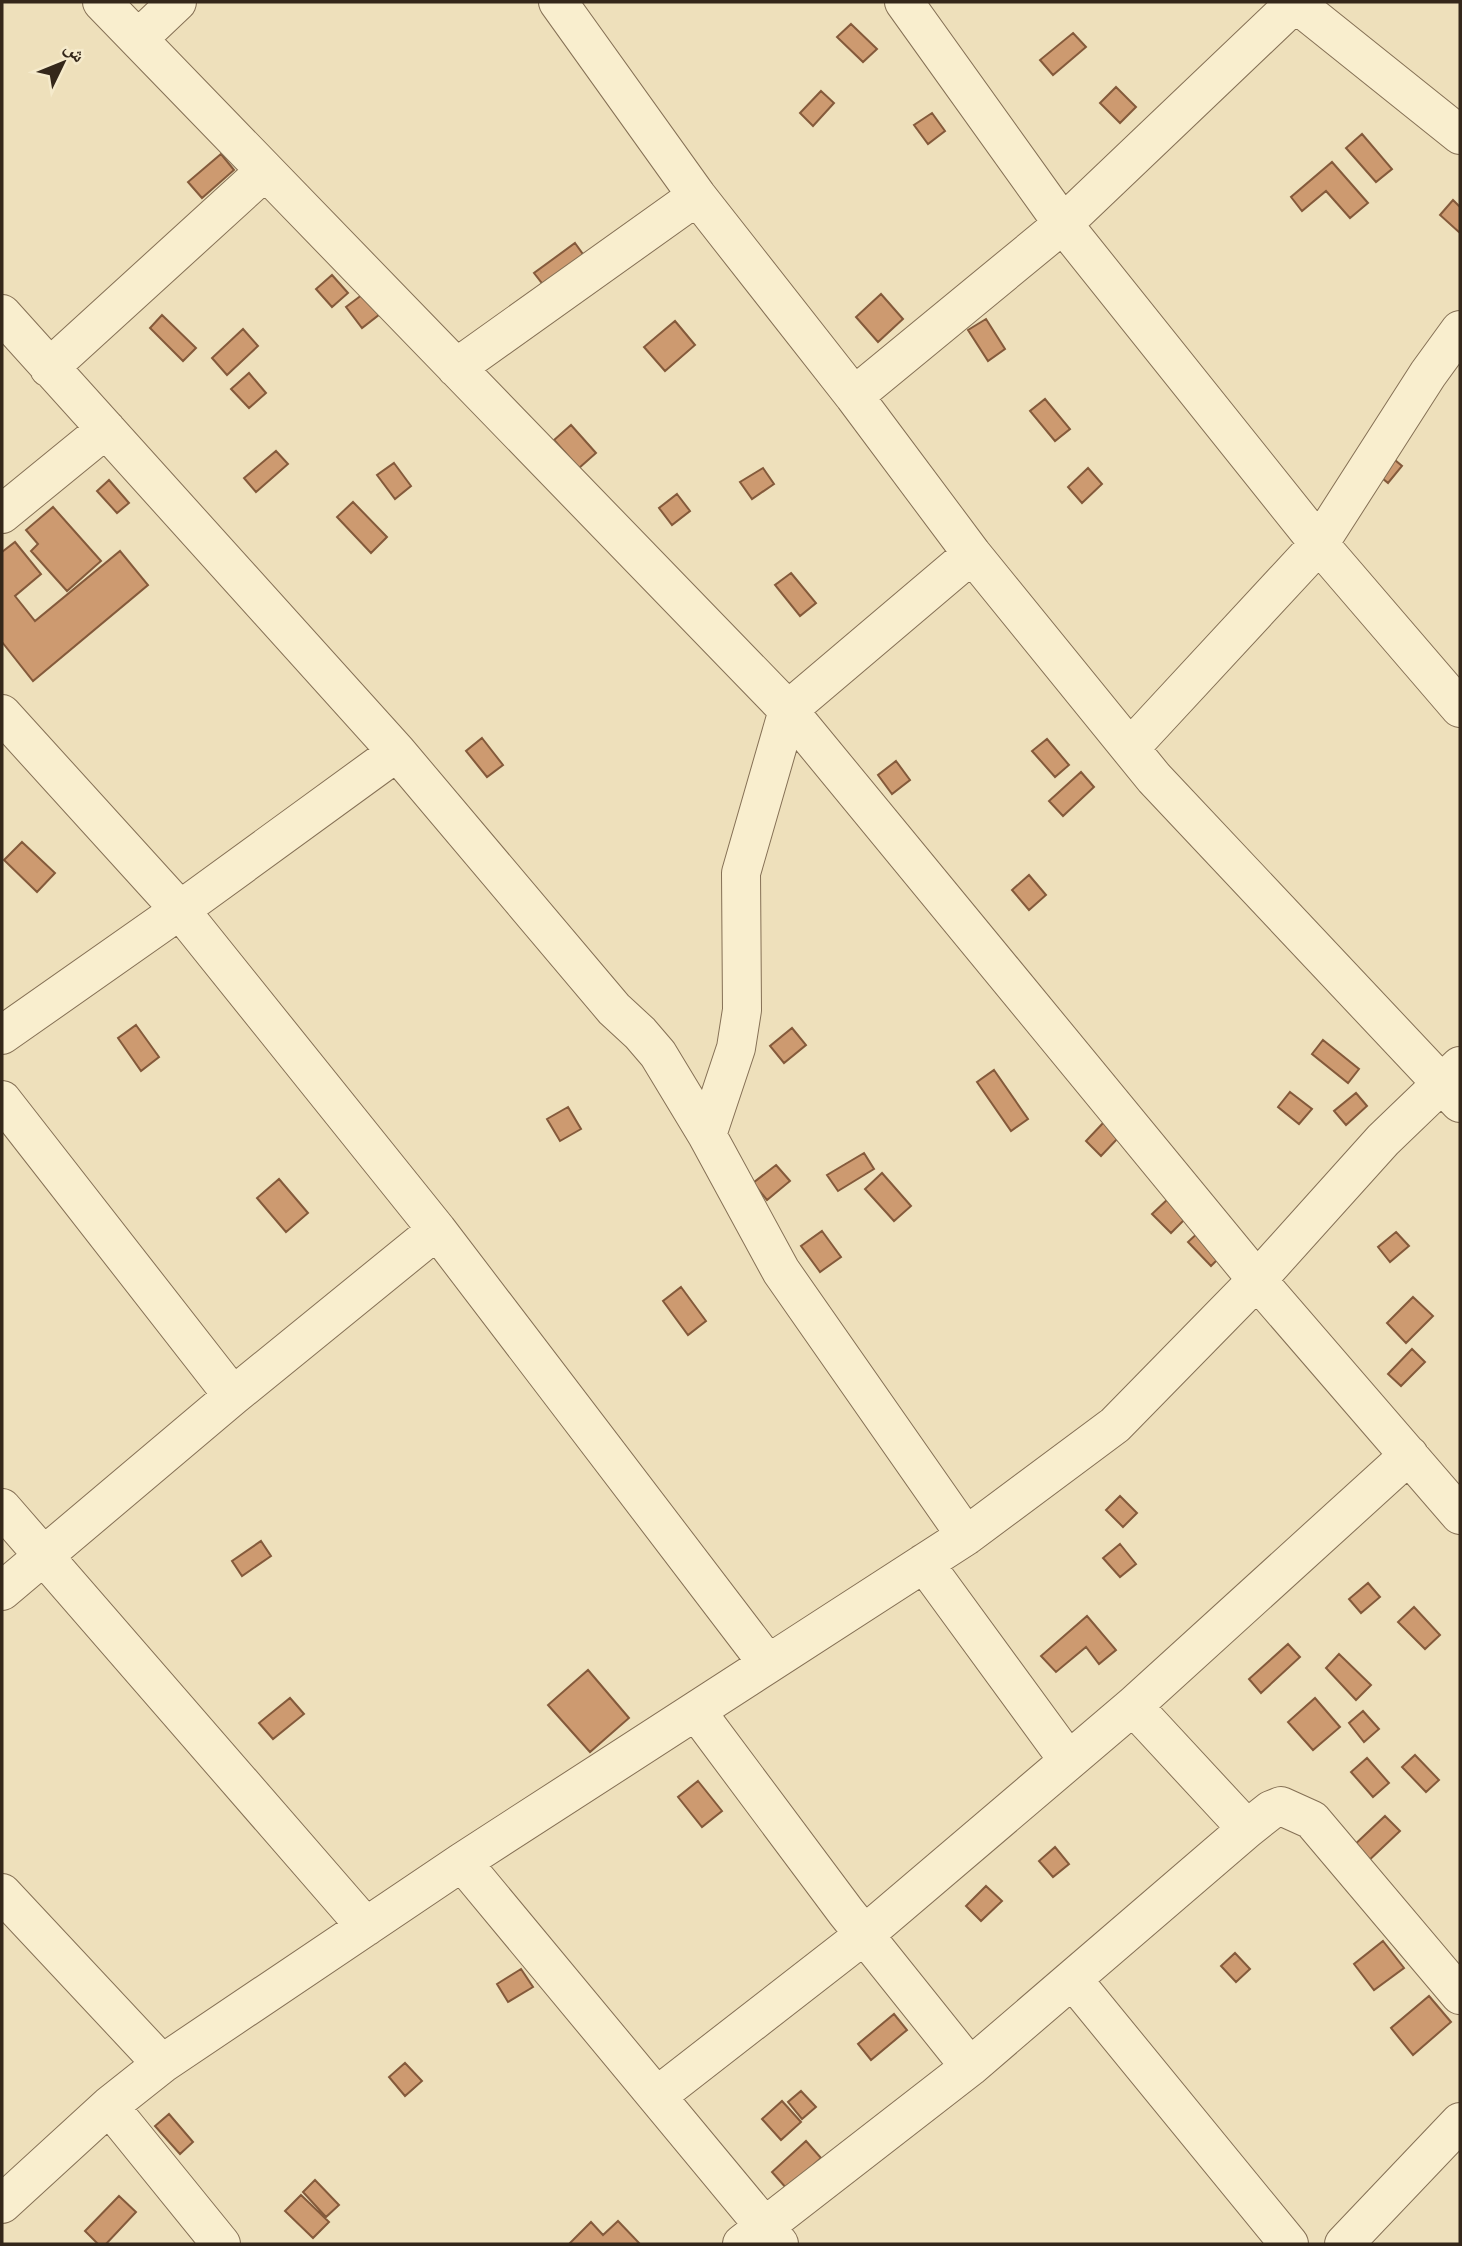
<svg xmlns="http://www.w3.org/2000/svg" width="1462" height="2246" font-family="'Playfair Display','Noto Naskh Arabic',serif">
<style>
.building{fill:#cd9a70;stroke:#845a3b;stroke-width:2}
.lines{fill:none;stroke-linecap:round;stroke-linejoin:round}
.minor-casing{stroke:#857055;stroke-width:40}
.minor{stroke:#f9eece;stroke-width:38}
</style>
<rect width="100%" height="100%" fill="#eee0bb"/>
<path class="building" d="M851,24L877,49L863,62L837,37Z
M1073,33L1086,47L1053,75L1040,60Z
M1116,87L1136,107L1120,123L1100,103Z
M821,91L834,103L813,126L800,113Z
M932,113L945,131L928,144L914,125Z
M1362,134L1392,169L1376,182L1346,148Z
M221,154L234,170L202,198L188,182Z
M1332,162L1368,203L1350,218L1326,191L1302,211L1291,197Z
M1453,200L1460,207V233L1440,215Z
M575,243L585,257L545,287L534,273Z
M332,275L348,293L332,307L316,289Z
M363,294L380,314L362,328L346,307Z
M881,294L903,319L878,342L856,317Z
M162,315L196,348L183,361L150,328Z
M986,319L1005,349L988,361L968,330Z
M675,321L695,345L665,371L644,347Z
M243,329L258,346L227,375L212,358Z
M249,373L266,393L249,408L231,389Z
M1045,399L1070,429L1055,441L1030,411Z
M571,425L596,453L579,468L554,440Z
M1383,450L1402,466L1388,483L1369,467Z
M276,451L288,464L256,492L244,478Z
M394,463L411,486L395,499L377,475Z
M763,468L774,484L752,499L740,482Z
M1088,468L1102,484L1082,503L1068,487Z
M109,480L129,503L117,513L97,491Z
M677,494L690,511L672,525L659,508Z
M353,502L387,537L371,553L337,517Z
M53,507L101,561L67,591L31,551L38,544L26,530Z
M15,542L41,574L15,596L35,621L120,551L148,585L33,681L2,642V552Z
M791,573L816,603L800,616L775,585Z
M482,738L503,765L487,777L466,751Z
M1047,739L1069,765L1055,777L1032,751Z
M896,761L910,780L892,794L878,775Z
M1081,772L1094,787L1063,816L1049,801Z
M22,842L55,873L37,892L4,860Z
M1029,875L1046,895L1029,910L1012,890Z
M136,1025L159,1057L141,1071L118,1038Z
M792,1028L806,1045L784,1063L770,1046Z
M1323,1040L1359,1069L1348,1083L1312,1054Z
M994,1070L1028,1119L1011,1131L977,1082Z
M1290,1092L1312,1109L1299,1124L1278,1107Z
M1356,1093L1367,1106L1346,1125L1334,1111Z
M568,1107L581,1129L560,1141L547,1119Z
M1104,1122L1119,1137L1101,1156L1086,1141Z
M864,1153L874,1169L838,1191L827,1175Z
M776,1165L790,1181L767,1200L753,1183Z
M882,1173L911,1206L894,1221L865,1189Z
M279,1179L308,1213L286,1232L257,1198Z
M1169,1198L1187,1217L1171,1233L1152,1214Z
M1201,1230L1223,1254L1211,1266L1188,1242Z
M822,1231L841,1257L820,1272L801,1246Z
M1396,1232L1409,1246L1390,1262L1378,1247Z
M681,1287L706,1321L688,1335L663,1301Z
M1413,1297L1433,1316L1406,1343L1387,1323Z
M1412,1349L1425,1362L1401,1386L1388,1374Z
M1120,1496L1137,1513L1123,1527L1106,1510Z
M261,1541L271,1556L242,1576L232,1561Z
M1120,1544L1136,1564L1120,1577L1103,1558Z
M1368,1583L1380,1597L1361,1613L1349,1599Z
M1414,1607L1440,1635L1425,1649L1398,1622Z
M1087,1616L1116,1650L1099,1664L1086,1647L1056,1672L1041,1656Z
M1288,1644L1300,1657L1261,1693L1249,1679Z
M1339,1654L1371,1685L1356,1700L1326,1668Z
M588,1670L629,1718L590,1752L548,1705Z
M290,1698L304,1714L273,1739L259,1723Z
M1315,1698L1340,1727L1313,1750L1288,1722Z
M1363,1711L1379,1729L1364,1742L1349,1723Z
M1415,1755L1439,1780L1426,1792L1402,1767Z
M1367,1758L1389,1783L1373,1797L1351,1772Z
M698,1781L722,1811L702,1827L678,1797Z
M1385,1816L1400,1831L1364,1865L1350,1849Z
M1055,1847L1069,1864L1053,1877L1039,1861Z
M986,1886L1002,1901L981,1921L966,1906Z
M1383,1941L1404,1968L1374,1990L1354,1964Z
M1235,1953L1250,1969L1236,1982L1221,1966Z
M521,1969L533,1987L508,2002L497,1984Z
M1429,1996L1451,2022L1413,2055L1391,2028Z
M894,2014L907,2030L871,2060L858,2044Z
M405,2063L422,2081L405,2096L389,2077Z
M801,2091L816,2107L802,2119L788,2102Z
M782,2101L801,2122L781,2140L762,2119Z
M169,2114L193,2142L180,2154L155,2126Z
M806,2141L821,2158L787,2189L772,2172Z
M315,2180L339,2205L326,2217L303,2192Z
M301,2195L329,2222L313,2238L285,2211Z
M119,2196L136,2212L106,2244H98L85,2231Z
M618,2221L640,2244H569L591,2222L603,2235Z"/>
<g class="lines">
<g class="minor-casing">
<path id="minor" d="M102,2L788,710L1257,1280L1460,1515
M558,2L697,196L854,396L972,554L1154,778L1460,1103
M1294,2L1460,135
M1296,2L1063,224L1319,544L1460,708
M138,39L177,2
M2,314L397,752L614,1009L640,1033L658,1054L707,1135L781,1271L966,1536
M49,368L265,171
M456,368L697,196
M854,396L1063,224L904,2
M2,514L106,429
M2,714L180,910L437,1230L768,1664
M1130,748L1319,544L1428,374L1460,330
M2,1035L180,910L397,752
M2,1100L233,1396
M707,1135L736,1048L742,1010L741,873L788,710L972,554
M2,1508L366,1927
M924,1563L1068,1760
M2,1591L233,1396L437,1230
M1133,1706L1247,1829
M696,1711L846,1912L970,2067
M462,1862L779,2244
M2,1893L162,2064
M1073,1980L1289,2244
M657,2096L864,1935L1133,1706L1409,1455
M109,2106L221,2244
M2,2204L109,2106L162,2064L462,1862L966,1536L1115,1425L1257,1280L1383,1140L1460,1066
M742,2244L970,2067L1247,1829L1271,1810L1281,1806L1312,1820L1460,1995
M1344,2244L1460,2122"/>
</g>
<use href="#minor" class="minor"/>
</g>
<rect width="1462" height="2246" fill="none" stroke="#34271a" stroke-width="7"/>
<g transform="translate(63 63) rotate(47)" stroke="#f5eacb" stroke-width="5" paint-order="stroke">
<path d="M0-5L12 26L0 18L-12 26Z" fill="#34271a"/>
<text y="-10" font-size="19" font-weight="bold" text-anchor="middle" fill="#34271a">ش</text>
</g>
</svg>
